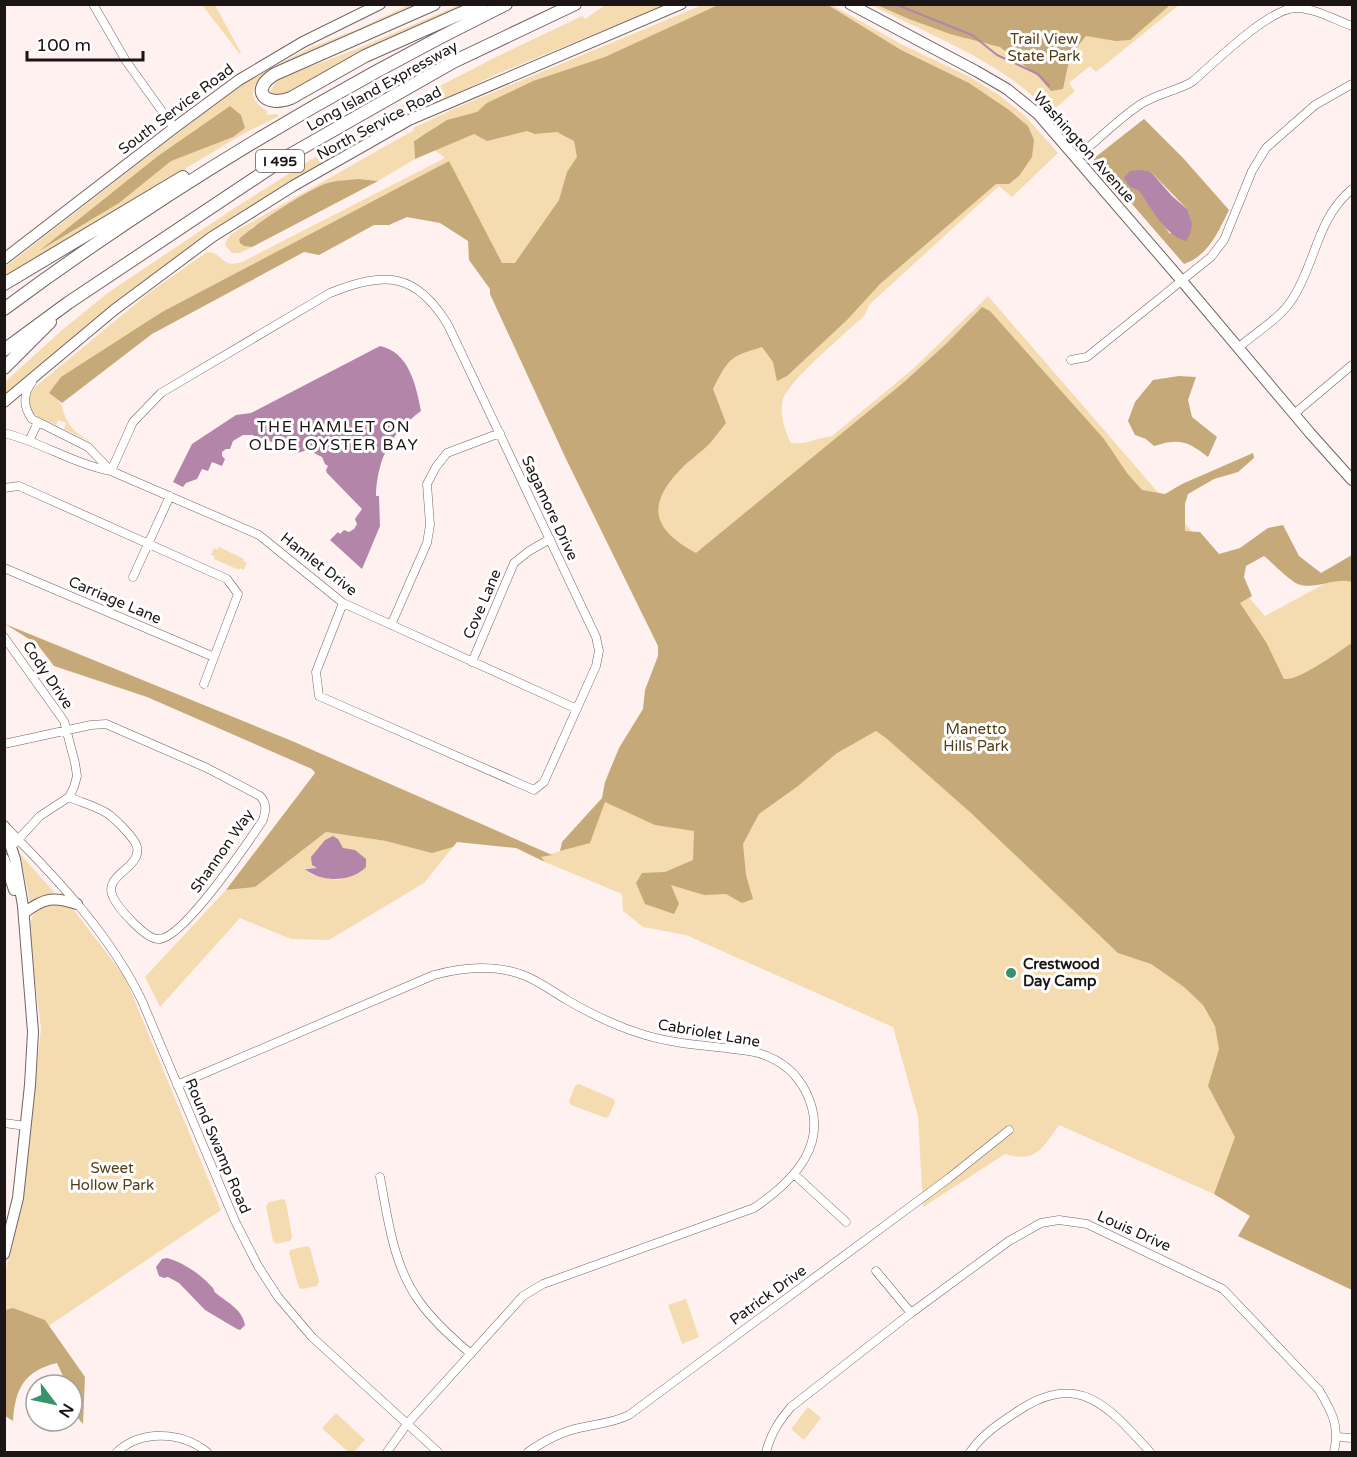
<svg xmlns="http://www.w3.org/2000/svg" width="1357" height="1457" font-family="'Varela Round',sans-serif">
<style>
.green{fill:#f5dcb0;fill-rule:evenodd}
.forest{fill:#c5a978;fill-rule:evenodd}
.water{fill:#b386a9}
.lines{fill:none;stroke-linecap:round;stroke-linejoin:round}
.stream{stroke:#b386a9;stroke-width:2}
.minor-casing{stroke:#736562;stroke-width:9}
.major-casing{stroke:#736562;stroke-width:12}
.highway-casing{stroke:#736562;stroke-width:14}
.minor{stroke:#fff;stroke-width:8}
.major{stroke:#fff;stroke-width:10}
.highway{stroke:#fff;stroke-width:12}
.poi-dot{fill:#36936b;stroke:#fff;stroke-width:2}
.labels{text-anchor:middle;stroke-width:6;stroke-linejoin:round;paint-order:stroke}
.shield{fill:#fff;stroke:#5f5b5b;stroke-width:1.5}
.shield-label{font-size:14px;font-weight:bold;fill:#1b1515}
.park-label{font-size:15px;fill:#523e17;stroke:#fff}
.street-label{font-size:15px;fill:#1b1515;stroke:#fff}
.poi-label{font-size:15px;font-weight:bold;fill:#1b1515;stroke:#fff;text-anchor:start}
.neighbourhood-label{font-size:16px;letter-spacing:1.5px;fill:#1b1515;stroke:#fff}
</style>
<rect width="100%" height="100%" fill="#fef1ef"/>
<path class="green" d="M607,4L666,5L497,74L346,148L242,211L169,262L5,395V382L62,330L109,292L236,207L339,142L405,104L496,57L582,16L585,19Z
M202,5H215L241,53L240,54Z
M409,5H428L266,74C249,87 248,100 267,111V115L277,114L279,116L241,135L5,278V267L237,87L307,49L358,29Z
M459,5H472L289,94L274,96L270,91L278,79L354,50Z
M702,5H832L901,44L970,77L999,95L1025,116L1058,153L1012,197L999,186L869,305L864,316C845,334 791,378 783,399C779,412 785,433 791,443C806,445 817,438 832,436L914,368L988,296L1265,616L1352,569V1287L1225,1167L1214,1194L1059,1125C1042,1149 1036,1163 1005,1154L923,1207L918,1116L893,1027L686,935L643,927L623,911L622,894L545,862L541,857L590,842L605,802L689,660L449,161L162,312L49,393C67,407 59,405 68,422C73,431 83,437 91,442L64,429L66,423L58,420L56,425C37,417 17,410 35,387L150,292L207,252C223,252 221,269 242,262L445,158L418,137L414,141L415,159L378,181L359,179L330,182L251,228L244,246L252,247L240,253H232L225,245C227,234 240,229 250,223L414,130L413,128L458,107Z
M872,5H1179L1096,72L1090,66L1069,83L1075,91L1050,113C1003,61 932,37 872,5Z
M219,547L244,559L243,561L247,563L244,570L240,568L239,570L214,559L215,556L211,555L214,548L218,550Z
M326,832L386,841L432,852L453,847L424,883L329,940L291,939L240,918L160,1007L145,977L226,890L255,887ZM322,844L341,846L361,872L338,880L312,875L305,868H317L313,854L317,852Z
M20,854L53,891L54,895L30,903Z
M57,903L73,909L125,977L221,1210L47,1327L5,1315V1273L23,1200L41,1028L29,933C30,912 38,906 57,903Z
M579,1084L614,1099L615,1102L609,1116L606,1118L571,1105L569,1101L575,1086Z
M284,1199L286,1202L292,1237L290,1241L276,1244L273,1241L266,1206L269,1202Z
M307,1246L310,1248L319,1281L317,1286L303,1289L299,1288L289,1253L290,1250Z
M686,1299L699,1337L682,1344L668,1305Z
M808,1407L821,1418L804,1440L791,1429Z
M336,1413L365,1440L354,1452H348L322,1428Z"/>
<path class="forest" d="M718,5H828L901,50L969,83L1009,110L1028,126L1034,140L1032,157L1019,176L1009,184H996L880,284L847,320L787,376L777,381L773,362L762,347C730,356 728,359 713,389L726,423C721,429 716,436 711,442C702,452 689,460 680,470C645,506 654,531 696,553L903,383L947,343L982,307L990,311L1104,439L1127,473L1142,490L1165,494L1182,484L1253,453L1254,458L1238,472L1214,479L1188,494L1185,504V531L1200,532L1219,554L1240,548L1268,528L1283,525L1299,556L1321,573L1352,555V582C1336,577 1318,589 1301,585C1291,583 1273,563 1264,556L1246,566L1244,577L1252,596L1240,603L1266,642L1284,679C1299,681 1338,652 1352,643V1290L1238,1236L1250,1216L1214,1194L1235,1137L1208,1086L1219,1049L1215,1026L1203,1005L1184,987L1151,964L1118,953L971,813L886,738L876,731L837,753L798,786L759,814L743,844L746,875L753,899L742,903L726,894L704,895L671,885L679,904L674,914L645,904L636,883L642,873L665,872L693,860L694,831L655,825L605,802L590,843L560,851L562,842L602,798L605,782L619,748L643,709L645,690L658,656V646L566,459L490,294V289L469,260L468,241L440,223L407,217L389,225H374L319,255L304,252L152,334L62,403L49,393L61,377L162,312L449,161L502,263H515L559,200L567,172L577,157L574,141L557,132L535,134L527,131L487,141L474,134L415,159L414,141L447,120L477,112L487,103L533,81L605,57Z
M877,5L1170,4V5L1130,40L1116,41L1086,36L1070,56L1063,89L1051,91L1039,77L1000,47L950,34L909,19Z
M230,106L241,115L245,128L233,137L171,161L119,203L39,251L158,156Z
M1144,119L1184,159L1229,210C1218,232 1209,255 1184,264L1093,159ZM1151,172L1187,209L1170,234L1138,190Z
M359,179L378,181L252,247L244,246L240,243L239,239C255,224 311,187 331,182C340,180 350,180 359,179Z
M1179,376L1196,377L1188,400L1192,417L1217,437L1208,457C1188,441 1179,438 1154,446L1146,439L1135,435L1128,421L1135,402L1153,380Z
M5,624L292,741L552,855L541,857L545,862L516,848L457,842L453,847L432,853L386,841L326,832L255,887L226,890L315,773L312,769L147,697L54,666L37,644Z
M13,1308L45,1320L85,1377L83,1424L72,1411V1385H67L57,1363C24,1371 15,1389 13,1421L5,1416V1310Z"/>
<path class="water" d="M1141,170L1151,172L1172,196L1187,209L1192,224L1190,234L1186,241C1166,237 1150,206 1138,190L1130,187L1124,178L1130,171Z
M380,346C409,352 416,385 421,411C392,433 379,454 376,492V496H379L380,526L362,569L330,540L338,532L340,534L344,530L349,532L354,529L357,524L355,519L362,509L327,473L326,470L328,466L325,464L322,457L308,450L297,453L267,440L264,445L259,442L253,435H243L233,441L230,449H226L222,452V456L225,459L222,466L212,462L208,471L202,469L197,479L186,483L183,487L173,482L192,444L236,415L251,413Z
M333,836L338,839L343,848L355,850L366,859V867C352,882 321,883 305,869L317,868L312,865L311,857L325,840Z
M167,1258C184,1263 199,1273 211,1286C217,1292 211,1289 217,1294C228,1303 242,1309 245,1325L240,1330L237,1329L205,1310L179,1283L168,1277L164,1278L159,1276L156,1267L162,1259Z"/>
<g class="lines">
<path class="stream" d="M895,4L972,35L997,55L1038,74L1049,86"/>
<g class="minor-casing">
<path id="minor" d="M93,4L126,61L174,128
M1076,158C1097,141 1118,119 1141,104C1157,94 1176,91 1192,82C1214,63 1269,8 1296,8C1315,8 1335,20 1352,26
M1238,348C1256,332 1281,318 1293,298C1317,260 1316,220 1352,189
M1071,360L1087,357L1211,257L1224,240L1252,171L1266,148L1315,105L1352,84
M32,382C23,394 23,407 32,419L88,447L111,471
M1294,414L1352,365
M4,433C41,442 74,464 111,471L259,535L343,603L577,709
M30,439L38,422
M111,471L133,422L161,393L330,293C385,271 416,272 448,325L596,637L599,651L596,666L544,782L534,790L319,696L316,672L343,603
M4,488L19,486L227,579L238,594L204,684
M4,568L214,657
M133,577L170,496
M391,625L427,543L430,525L427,484L436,467L447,453L500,433
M4,637L64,721L75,763L77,776L74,787L69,797L40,816L15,843
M472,662L514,563L529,551L550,539
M4,744L91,725L106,724L207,768L260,796C267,803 266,811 263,820C249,841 183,939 159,939C146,940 118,908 113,897C102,875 142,868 137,847C135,838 111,814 103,811C92,805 80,802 69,797
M6,827C57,879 110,934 142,1001L235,1221L258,1266L278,1297L312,1337L438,1452
M177,1085L434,975C463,967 494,964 523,975C539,981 552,991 567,1000C591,1014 618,1027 645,1035C671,1043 699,1045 726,1048C737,1050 748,1050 758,1053C779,1059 796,1072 806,1092C831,1143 795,1180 754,1208L543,1284L523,1296L407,1424L387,1452
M4,1123L26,1126
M794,1174L846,1222
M380,1177C388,1219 393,1265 419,1301C433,1321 452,1338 471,1354
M876,1271L911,1313
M1337,1437L1352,1438
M117,1452C141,1430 181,1431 207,1452
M528,1452C544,1441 560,1432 579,1428C596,1424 613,1423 629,1415L949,1178L1009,1130
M766,1452C771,1434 778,1422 791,1407L911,1313L1009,1241L1041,1223L1059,1220L1087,1224L1223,1289L1319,1390C1332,1412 1340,1426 1334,1452
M970,1452C982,1435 998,1424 1015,1413C1078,1369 1108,1406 1150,1452"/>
</g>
<g class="major-casing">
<path id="major" d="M850,4L976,71L1007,89L1038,114L1182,281L1310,433L1352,480
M4,259L174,128L239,80L303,42L380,4
M4,402L114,310L212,237L293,186L409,120L681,4
M4,826L15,859L23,906L33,1032L30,1085L18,1198L4,1254
M4,859L14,890
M24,913C44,898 53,896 77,904"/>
</g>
<g class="highway-casing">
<path id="highway" d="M434,4L275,74C249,90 265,108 291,98L365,56L482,4
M4,284L183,177
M4,309C162,192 330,91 506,4
M4,350L68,303L288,156L453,62L575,4
M4,368L50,322"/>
</g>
<use href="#minor" class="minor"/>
<use href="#major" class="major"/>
<use href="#highway" class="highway"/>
</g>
<circle class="poi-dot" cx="1011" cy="973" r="6"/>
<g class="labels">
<rect class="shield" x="256" y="150" width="48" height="22" rx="4.5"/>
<g class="shield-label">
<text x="280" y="166">I 495</text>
</g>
<g class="park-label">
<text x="1044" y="44">Trail View<tspan x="1044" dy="17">State Park</tspan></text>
<text x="976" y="734">Manetto<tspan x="976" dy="17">Hills Park</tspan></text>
<text x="112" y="1173">Sweet<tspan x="112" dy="17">Hollow Park</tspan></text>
</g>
<g class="street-label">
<text transform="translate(382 86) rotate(-29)" y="5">Long Island Expressway</text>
<text transform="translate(176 109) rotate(-37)" y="5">South Service Road</text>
<text transform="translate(379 123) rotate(-28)" y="5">North Service Road</text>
<text transform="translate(1084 147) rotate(48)" y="5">Washington Avenue</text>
<text transform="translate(550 508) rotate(65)" y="5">Sagamore Drive</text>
<text transform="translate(319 564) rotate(38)" y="5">Hamlet Drive</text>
<text transform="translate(115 600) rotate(23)" y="5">Carriage Lane</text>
<text transform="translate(482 604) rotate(-67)" y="5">Cove Lane</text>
<text transform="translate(48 675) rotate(56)" y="5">Cody Drive</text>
<text transform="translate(222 851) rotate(-55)" y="5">Shannon Way</text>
<text transform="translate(709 1033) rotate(10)" y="5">Cabriolet Lane</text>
<text transform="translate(218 1146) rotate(67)" y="5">Round Swamp Road</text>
<text transform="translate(1134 1231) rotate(24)" y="5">Louis Drive</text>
<text transform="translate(768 1295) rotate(-36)" y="5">Patrick Drive</text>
</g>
<g class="poi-label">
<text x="1023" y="969">Crestwood<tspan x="1023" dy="17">Day Camp</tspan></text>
</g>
<g class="neighbourhood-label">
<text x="334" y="432">THE HAMLET ON<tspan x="334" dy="18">OLDE OYSTER BAY</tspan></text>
</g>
</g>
<rect width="1357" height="1457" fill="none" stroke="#1b1515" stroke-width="12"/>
<g transform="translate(54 1403) rotate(122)"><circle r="28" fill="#ffffff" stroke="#a4a1a1" stroke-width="1.5"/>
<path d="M0-4.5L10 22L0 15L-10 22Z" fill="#36936b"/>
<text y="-9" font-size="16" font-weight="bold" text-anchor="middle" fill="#1b1515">N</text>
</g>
<path d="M27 51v9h116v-9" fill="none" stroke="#1b1515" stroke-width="3"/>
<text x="36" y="51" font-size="18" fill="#1b1515" stroke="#ffffff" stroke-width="4.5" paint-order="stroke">100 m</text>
</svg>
